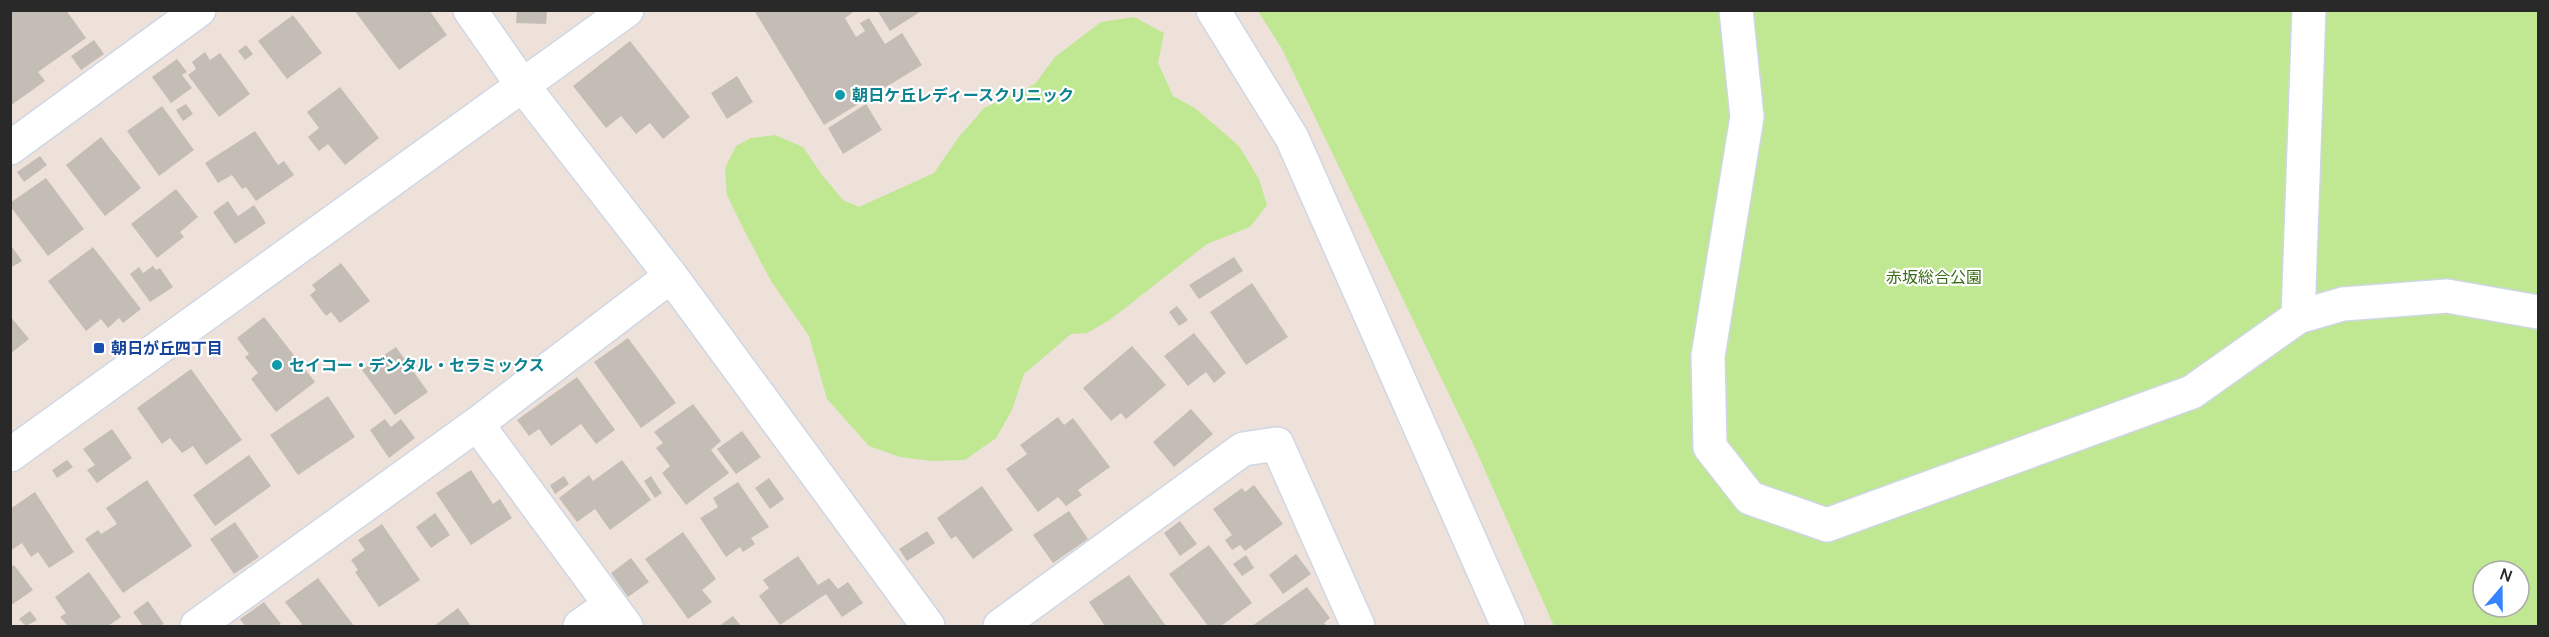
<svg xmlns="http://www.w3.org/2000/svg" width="2549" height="637" font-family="Manrope,'Noto Sans JP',sans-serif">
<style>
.green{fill:#c0e792;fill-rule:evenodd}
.building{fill:#c4bdb6}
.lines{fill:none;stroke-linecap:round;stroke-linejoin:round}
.minor-casing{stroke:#cfd7e4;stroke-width:36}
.minor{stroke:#fff;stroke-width:33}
.culture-dot{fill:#0f9aa8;stroke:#fff;stroke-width:2}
.transit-dot{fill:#1a4fb4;stroke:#fff;stroke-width:2}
.labels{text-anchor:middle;stroke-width:4.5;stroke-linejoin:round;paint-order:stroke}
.culture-label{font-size:16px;font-weight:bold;fill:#0d838f;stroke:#fff;text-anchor:start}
.park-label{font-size:16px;fill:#386b15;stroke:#fff}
.transit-label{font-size:16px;font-weight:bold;fill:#164399;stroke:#fff;text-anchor:start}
</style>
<rect width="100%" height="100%" fill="#ede1da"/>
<path class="green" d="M1258,11H2538V626H1554L1475,448L1282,49ZM2483,571H2519V607H2483Z
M1134,17L1164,33L1158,63L1173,96L1195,108L1239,146L1259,179L1267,205L1250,227L1207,244L1111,319L1087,333L1071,334L1024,374L1012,410L996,438L965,460L933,461L900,457L869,446L827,399L809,336L771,281L743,228L727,195L725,168L736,146L751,138L775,135L803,147L822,175L843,200L859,207L934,173L958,138L984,108L1035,84L1055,57L1101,22Z"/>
<path class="building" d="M12,10H66L86,38L38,72L45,81L10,106Z
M354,10H429L447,35L399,70Z
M517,10L547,11L546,24L516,23Z
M754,10H856L845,18L856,37L865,31L860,23L869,18L885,44L902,33L922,65L824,125Z
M877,10H923L890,31Z
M293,15L322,53L287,79L258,41Z
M94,40L104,54L81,70L71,56Z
M630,41L690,117L663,139L650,123L636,134L621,116L606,128L573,86Z
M246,45L253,54L245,60L238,51Z
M205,52L210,60L220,53L250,94L219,117L188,75L196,69L192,62Z
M177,59L187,72L182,75L192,88L171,103L152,77Z
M737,76L753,102L727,119L711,93Z
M340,87L379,138L345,165L328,144L319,151L308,137L319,128L307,112Z
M186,104L193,114L183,121L176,110Z
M866,104L882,130L843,154L828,128Z
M162,106L194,150L159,176L127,131Z
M255,131L278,165L284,161L294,175L256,201L246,187L242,189L232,175L218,183L205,163Z
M101,137L141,188L105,216L66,165Z
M40,156L47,165L24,182L17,172Z
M46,178L84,229L48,256L10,206V203Z
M176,189L198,217L180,232L184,237L157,258L131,224Z
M228,201L238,216L254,205L266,223L235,244L213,212Z
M10,244L22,261L10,268Z
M93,247L141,309L123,323L119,318L108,328L101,319L86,331L48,281Z
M1234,257L1243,271L1199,299L1189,285Z
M341,263L370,301L340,323L331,312L326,316L310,295L316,290L312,285Z
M153,266L156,270L160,268L173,287L150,302L130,274L139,267L143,273Z
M1252,283L1288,337L1246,365L1210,312Z
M1177,306L1188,320L1179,326L1169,312Z
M10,316L29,339L10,354Z
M264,317L315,382L276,412L251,379L258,373L245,357L249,354L237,338Z
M1194,333L1226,373L1214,383L1206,372L1188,386L1164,356Z
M628,338L676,403L641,428L594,362Z
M1132,346L1166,385L1126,419L1121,413L1111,421L1083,388Z
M396,347L428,392L395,415L362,370Z
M191,369L242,440L206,465L193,446L182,453L170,438L162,444L137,408Z
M577,377L615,430L596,444L581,424L551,446L539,429L529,436L517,420Z
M328,396L355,437L298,475L270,435Z
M693,404L721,441L711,450L729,473L686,505L662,473L670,466L656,448L663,443L654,432Z
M1191,409L1213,434L1174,467L1153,442Z
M1058,417L1064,425L1073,418L1110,467L1078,490L1082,495L1066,506L1058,497L1038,512L1006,469L1027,454L1020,445Z
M385,419L391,427L401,419L415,438L389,458L370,430Z
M112,429L132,458L97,483L87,470L95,465L83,449Z
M742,431L761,457L736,474L717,449Z
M249,455L271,486L215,526L193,495Z
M67,460L73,467L57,478L52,470Z
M622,460L651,500L610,530L595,509L577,522L559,498L589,475L593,481Z
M471,470L493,504L500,499L512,518L471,545L436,493Z
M564,476L569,484L555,494L550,485Z
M651,476L662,493L655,498L644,481Z
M769,478L784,499L770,509L755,488Z
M147,480L192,546L123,593L85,539L98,530L101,534L117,524L106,508Z
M738,482L769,527L751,538L755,544L743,552L740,547L726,557L700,518L718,507L713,498Z
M1254,485L1283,524L1245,551L1240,545L1232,550L1225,540L1232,535L1213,509L1242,488L1245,492Z
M982,486L1013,530L973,559L956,536L951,539L937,518Z
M35,492L74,552L49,568L38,552L31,557L22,543L10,551V509Z
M1069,511L1088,539L1053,563L1033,535Z
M435,513L450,535L431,548L416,527Z
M1180,521L1197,544L1180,556L1164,533Z
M235,522L259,557L234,574L210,539Z
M382,524L420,580L379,607L355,572L358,570L351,560L365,550L358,540Z
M927,531L935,543L907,561L899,549Z
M683,532L716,579L702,590L712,602L688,619L645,559Z
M1209,545L1252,603L1221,626H1208L1169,574Z
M1296,554L1311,574L1283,594L1269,575Z
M1246,555L1254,568L1242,576L1233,564Z
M798,556L818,585L829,578L838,589L848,582L863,603L842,617L826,594L780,625L759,596L769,588L763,580Z
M631,558L649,582L628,597L611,573Z
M14,565L33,590L10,606V567Z
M89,572L121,617L108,626H68L60,617L66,613L55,597Z
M1129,575L1166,626H1105L1089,602Z
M318,578L354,626H298L302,624L285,602Z
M1307,587L1330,618L1324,623L1327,626H1252Z
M148,601L164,624L160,626H143L133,612Z
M264,602L281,624L277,626H245L240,619Z
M458,608L471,626H434Z
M30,611L37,620L26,626L19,619Z
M733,616L741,626H719Z"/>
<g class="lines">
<g class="minor-casing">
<path id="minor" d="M470,10L523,86L671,276L928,626
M1213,10L1292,138L1508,626
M1736,10L1747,117L1708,356L1710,447L1750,498L1827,525L2192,392L2298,317L2309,10
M10,148L199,10
M2298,317L2343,304L2447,296L2538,312
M477,424L626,626
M10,455L627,10
M197,626L477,424L671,276
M580,626L610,605
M1000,626L1243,449L1277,444L1358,626"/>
</g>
<use href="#minor" class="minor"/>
</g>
<g class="culture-dot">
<circle cx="840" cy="95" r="6"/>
<circle cx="277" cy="365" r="6"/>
</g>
<rect class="transit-dot" x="93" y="342" width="12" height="12" rx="3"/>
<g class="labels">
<g class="culture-label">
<text x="852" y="101">朝日ケ丘レディースクリニック</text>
<text x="289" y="371">セイコー・デンタル・セラミックス</text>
</g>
<g class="park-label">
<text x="1934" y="283">赤坂総合公園</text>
</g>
<g class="transit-label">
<text x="111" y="354">朝日が丘四丁目</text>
</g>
</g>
<rect width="2549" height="637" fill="none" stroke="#292929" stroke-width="24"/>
<g transform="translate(2501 589) rotate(20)"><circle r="28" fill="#ffffff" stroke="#a9a9a9" stroke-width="1.5"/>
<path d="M0-4.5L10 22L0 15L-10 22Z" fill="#3583ff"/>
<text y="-9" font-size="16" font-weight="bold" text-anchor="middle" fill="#292929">N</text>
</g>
</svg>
